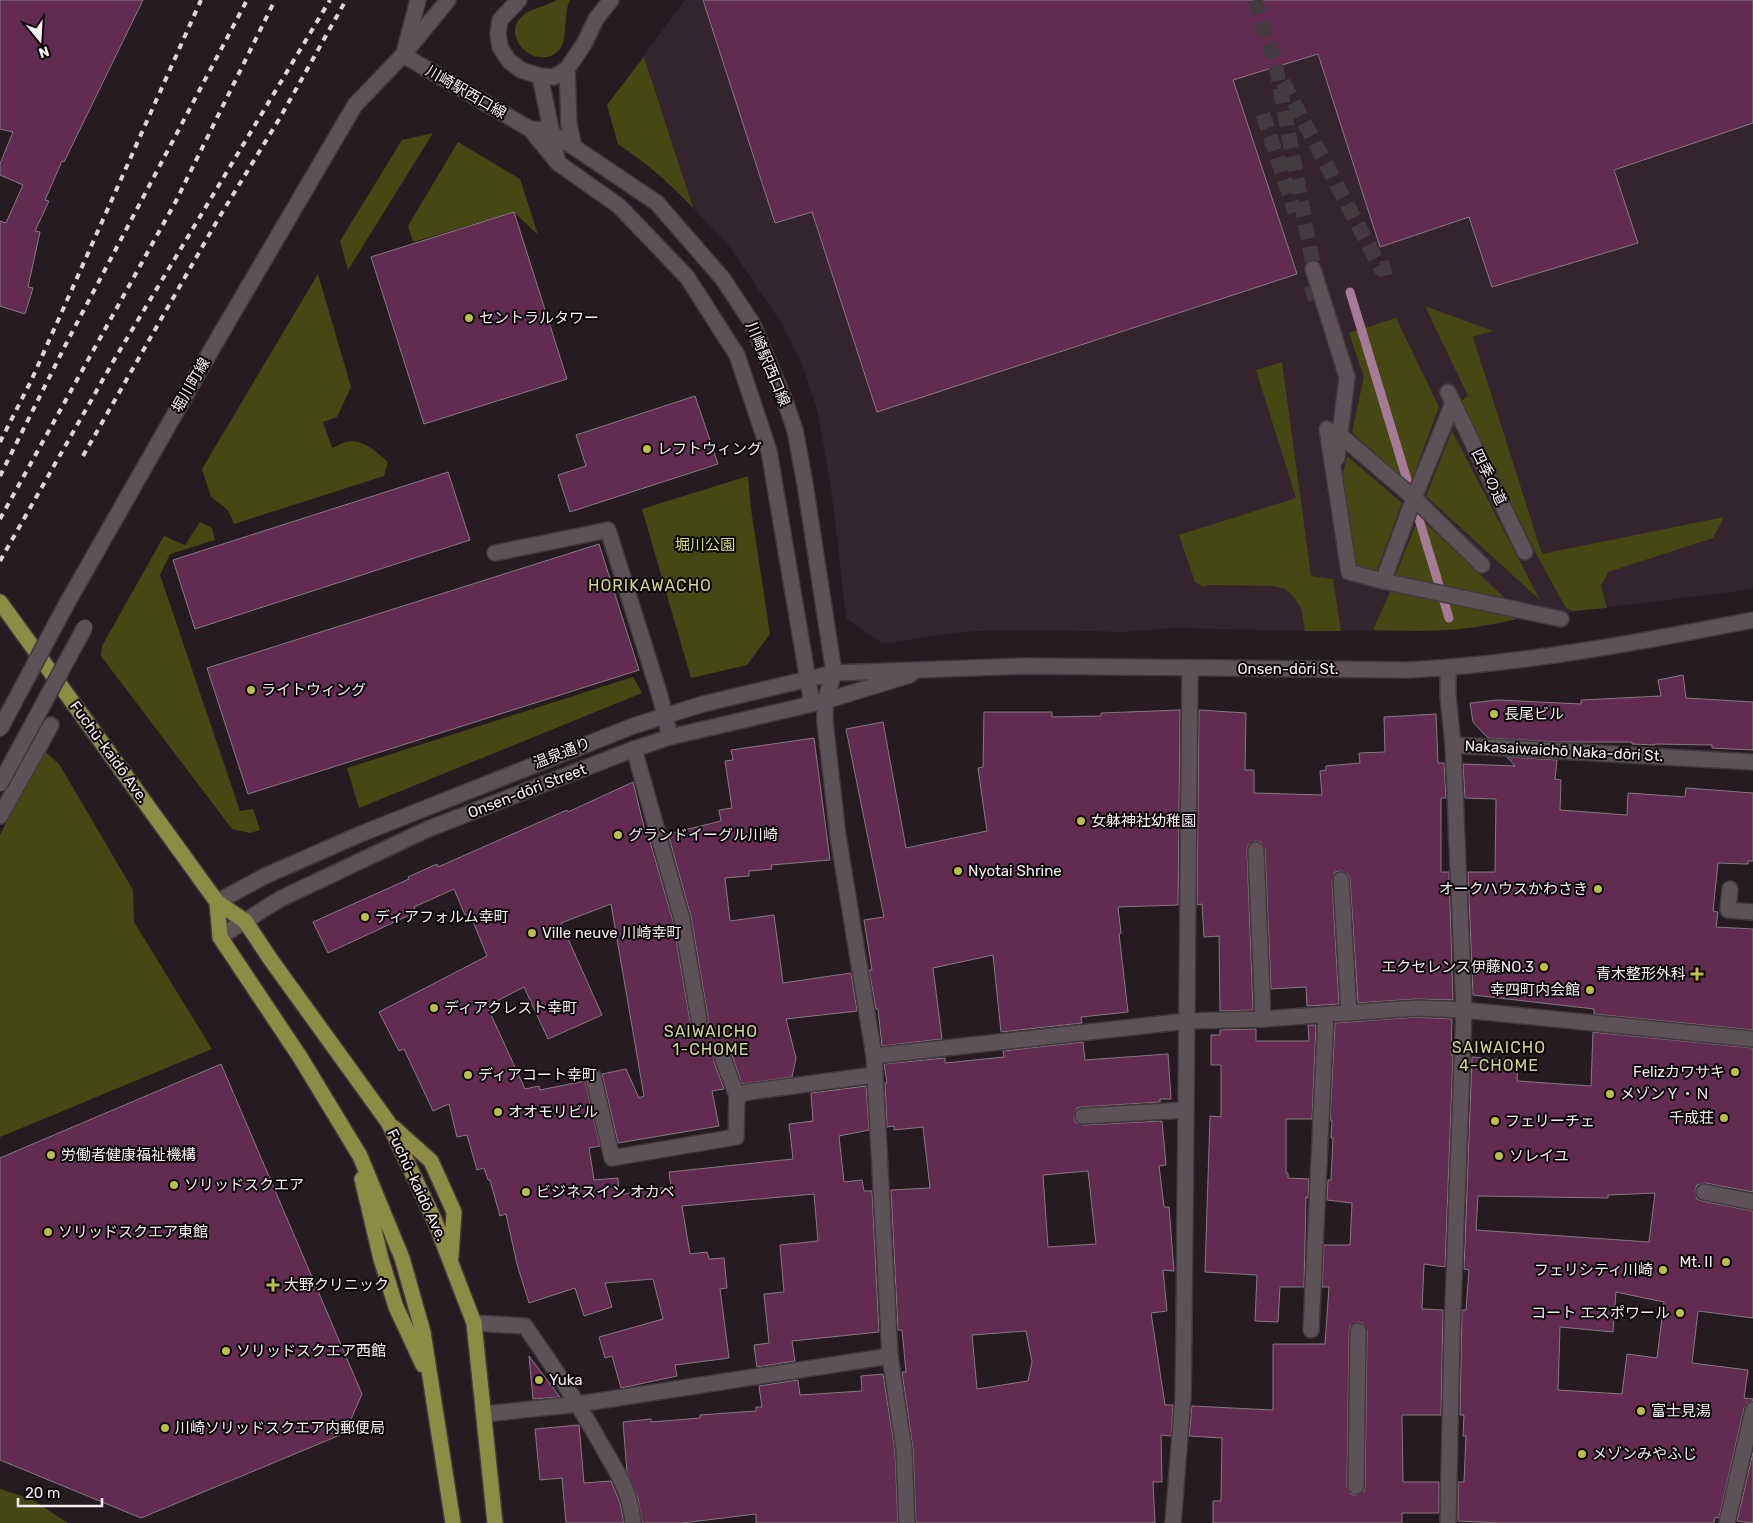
<svg xmlns="http://www.w3.org/2000/svg" width="1753" height="1523" font-family="Rubik,'Noto Sans JP',sans-serif">
<style>
.built{fill:#33242d}
.green{fill:#464814}
.lines{fill:none;stroke-linecap:round;stroke-linejoin:round}
.stream{stroke:#a77b97;stroke-width:9}
.building{fill:#622b50;stroke:#877a81;fill-rule:evenodd}
.street-tunnel{stroke:#443b40;stroke-width:15;stroke-dasharray:15 8;stroke-linecap:butt}
.lane-casing{stroke:#41393d;stroke-width:18}
.street-casing{stroke:#41393d;stroke-width:18}
.secondary-casing{stroke:#41393d;stroke-width:18}
.primary-casing{stroke:#41393d;stroke-width:18}
.lane{stroke:#5e5259;stroke-width:15}
.street{stroke:#5e5259;stroke-width:15}
.secondary{stroke:#5e5259;stroke-width:15}
.primary{stroke:#8d8c45;stroke-width:15}
.rail{stroke:#ddd5d9;stroke-width:4;stroke-dasharray:6 6;stroke-linecap:butt}
.street-bridge-casing{stroke:#41393d;stroke-width:18;stroke-linecap:butt}
.secondary-bridge-casing{stroke:#41393d;stroke-width:18;stroke-linecap:butt}
.street-bridge{stroke:#5e5259;stroke-width:15}
.secondary-bridge{stroke:#5e5259;stroke-width:15}
.poi-dot{fill:#bac045;stroke:#0b0709;stroke-width:2}
.labels{text-anchor:middle;stroke-width:4;stroke-linejoin:round;paint-order:stroke}
.street-label{font-size:15px;fill:#f5eef2;stroke:#0b0709}
.poi-label{font-size:15px;fill:#f5eef2;stroke:#0b0709;text-anchor:start}
.park-label{font-size:15px;fill:#d9df7b;stroke:#0b0709}
.neighbourhood-label{font-size:16px;letter-spacing:1px;fill:#d1d789;stroke:#0b0709}
</style>
<rect width="100%" height="100%" fill="#251b21"/>
<path class="built" d="M685,0H1753V588L1731,592L1521,618L1481,626L1452,630L1305,631L1172,628L1124,632L1038,630L977,631L939,635L883,644L846,618L832,496L818,413L801,362L780,321L729,246L670,183L638,157L618,144L607,105Z"/>
<path class="green" d="M557,0H570C563,14 568,39 560,49C537,75 496,34 525,14C531,9 549,5 557,0Z
M644,57L693,208C670,183 646,163 618,144L607,105Z
M433,133L348,270L340,241L402,140Z
M458,142L520,179L538,235L514,212L413,242L408,226Z
M318,274L351,387L337,417L323,422L332,448C336,447 341,443 346,442C363,438 376,452 388,462L384,476L234,524L228,510L211,497L202,469Z
M1425,306L1493,331L1473,337L1542,554L1724,517L1713,538L1608,572L1601,586L1607,608L1573,611L1566,608L1534,550L1461,401L1468,396Z
M1396,318L1439,407L1410,485L1352,432L1364,377L1349,333Z
M1282,362L1311,576L1333,579L1341,631H1305L1301,608L1294,597L1285,589L1274,586L1211,585L1203,587L1195,582L1179,535L1296,498L1256,370Z
M1452,431L1540,600L1426,496Z
M1347,456L1402,503L1376,573L1355,567L1341,482Z
M748,476L751,509L770,634L747,665L691,678L642,509Z
M1419,517L1509,602L1394,579Z
M200,522L212,528L215,540L170,554L160,575L240,811L253,809L260,830L250,833L232,829L101,656L102,646L164,536L185,545Z
M1391,590L1521,618C1508,621 1495,624 1482,626C1447,632 1409,631 1373,630Z
M633,677L642,693L359,808L347,768Z
M42,749L59,764L133,890L134,922L212,1049L0,1137V835Z
M0,1489L31,1499L68,1523H0Z"/>
<g class="lines">
<path class="stream" d="M1350,292L1449,618"/>
</g>
<path class="building" d="M0,0H143L64,162L62,161L45,200L49,201L35,231L40,232L28,287L33,288L25,314L0,306V221L6,223L23,185L0,175V164L13,132L0,129Z
M703,0H1753V123L1614,170L1638,243L1492,287L1469,217L1380,247L1318,54L1233,80L1297,274L877,412L812,212L775,223Z
M514,212L567,379L424,424L371,257Z
M695,396L718,464L570,512L558,475L586,466L576,435Z
M448,472L470,540L195,629L173,560Z
M599,544L639,670L248,794L207,668Z
M1683,675L1686,698L1753,702V750L1712,748V745L1655,744V745L1632,744V742H1558L1488,738L1473,722L1470,703L1498,700L1581,704V700L1661,696L1658,680Z
M1180,710L1178,905L1118,907L1121,933L1119,934L1128,1012L1081,1017L1082,1023L1001,1032L993,955L933,968L942,1039L882,1046L878,1009H876L869,970H872L864,920L884,917L846,729L883,722L906,848L987,831L978,768L983,767L984,712H1052V717L1101,716V713Z
M1199,710L1246,713L1245,770H1254V793L1322,795L1320,771L1326,770V766L1360,763L1359,753L1385,752L1384,717L1436,714L1438,763H1444L1446,798H1441V872H1449L1453,1000L1416,999L1358,1003L1350,879L1348,874L1341,871L1335,872L1332,881L1339,1004L1307,1006L1306,987L1271,989L1265,850L1261,842L1255,841L1248,845L1247,850L1253,1010L1220,1011L1219,936L1204,937L1202,904L1197,905Z
M814,738L830,860L771,865L772,869L749,871V876L725,878L730,921L774,915L783,983L851,973L857,1011L786,1019L796,1058L792,1077L742,1084L732,1055L725,1050H719L714,1057V1062L724,1089L712,1091L719,1126L618,1143L602,1074L626,1069L639,1098L644,1096L611,904L561,923L602,1015L548,1039L524,987L487,1006L525,1089L539,1086L540,1090L585,1081L600,1146L589,1148L594,1180L618,1178L619,1195L671,1186L669,1172L793,1159L789,1124L813,1121L811,1093L866,1086L869,1130L839,1136L844,1182L862,1180L864,1191H872L879,1332L792,1341L795,1361L757,1367L754,1345L769,1343L764,1294L784,1292L780,1245L818,1241L814,1194L682,1206L690,1254L707,1252L709,1259L724,1258L727,1288L720,1289L729,1358L675,1365L677,1376L621,1388L612,1356L605,1358L599,1337L663,1319L653,1279L605,1283L612,1307L584,1316L575,1288L529,1303L517,1264L506,1214L500,1216L490,1180H488L484,1168L477,1170L467,1135L457,1137L449,1104L433,1111L404,1049L399,1051L379,1012L487,956L470,914L465,915L454,889L414,907L416,912L328,953L313,922L409,879L408,877L437,864L438,867L567,810L568,812L633,782L647,839L649,838L673,921L690,1021L695,1028H701L708,1023V1017L691,917L668,834L721,821L719,810L732,808L725,761L733,760L731,750Z
M1507,757L1557,760L1555,779L1561,780L1560,810L1627,815L1628,793L1685,797L1686,788L1753,793V861H1748V864L1718,863L1713,911L1718,912L1716,927L1753,929V1030L1594,1014V1009L1473,995L1468,872H1495L1496,799L1465,798L1463,764L1515,766Z
M1417,1017L1452,1019L1451,1055H1453L1445,1267L1424,1264L1422,1309L1443,1310L1441,1415H1402L1403,1482H1439V1513H1402V1523H1213V1501H1221L1222,1438L1189,1436L1192,1406L1273,1410V1344H1325L1329,1287H1322L1324,1245H1350L1352,1203L1327,1200L1328,1180H1331L1333,1138H1331L1332,1120H1330L1335,1023ZM1358,1322L1363,1323L1367,1331L1365,1486L1364,1491L1356,1495L1351,1494L1347,1486L1349,1331L1350,1326Z
M1308,1025H1316L1312,1119H1286V1173H1288V1178L1309,1179L1308,1198L1306,1197L1304,1287H1280L1278,1322L1255,1321L1257,1275L1205,1272L1210,1116L1221,1117V1065H1211V1035H1220V1030L1256,1029V1041H1309Z
M1593,1032L1753,1048V1192L1705,1183L1697,1185L1695,1191L1697,1199L1702,1201L1753,1211V1318L1698,1311L1692,1363L1748,1370L1744,1398L1753,1399V1401L1747,1403L1744,1408L1719,1518L1715,1517L1714,1523H1498L1458,1521V1482H1464L1466,1436H1463L1464,1415H1460L1462,1310H1466L1469,1270L1464,1269L1472,1057L1518,1060L1517,1081L1591,1086ZM1655,1193L1649,1242L1476,1230L1478,1196L1608,1198V1195ZM1616,1292L1664,1302L1657,1358L1627,1354L1622,1394L1558,1390L1560,1327L1613,1332Z
M1083,1042L1085,1060L1168,1054L1171,1099H1160V1102L1082,1107L1077,1108L1074,1116L1075,1122L1084,1125L1162,1121L1166,1165L1159,1166L1164,1207H1169L1174,1271L1163,1270L1167,1311L1151,1313L1165,1405H1173L1171,1436L1161,1435L1162,1482H1153L1155,1523H916L913,1449L902,1372H906L902,1330H898L891,1190L930,1188L923,1127L894,1130V1126L887,1127L885,1083H887L884,1064L945,1058V1063L1004,1057L1003,1051ZM1088,1171L1096,1244L1048,1247L1043,1175ZM1026,1331L1032,1362L1028,1381L977,1389L972,1335Z
M221,1064L362,1394L345,1433L141,1518L0,1460V1158Z
M529,1356L560,1397L533,1399Z
M883,1374L895,1451L898,1523H756V1514L682,1523H642L638,1498L627,1472L623,1422L651,1419V1422L700,1418V1415L756,1411V1407H762L759,1386L798,1380L800,1395L862,1391L861,1376Z
M579,1425L584,1483L611,1481L620,1503L624,1523H566L562,1478L540,1480L535,1429Z
M1753,1452V1523H1752L1737,1521Z"/>
<g class="lines">
<path class="street-tunnel" d="M1255,0L1276,67L1318,291L1306,295
M1283,82L1381,269L1391,267
M1263,114L1295,212"/>
<g class="lane-casing">
<path id="lane" d="M519,0L500,20L498,34L500,47L509,61L521,70L540,76L554,77L567,69
M540,76L558,163
M574,147L569,125L567,69L584,44L596,19L611,0
M495,553L608,530L660,696L670,737
M634,749L682,919L699,1019
M1256,850L1263,1019
M1341,880L1349,1013
M1730,889L1728,910L1753,912
M593,1076L612,1158L736,1137L737,1096L723,1059
M737,1096L748,1092L874,1075
M1083,1116L1186,1110
M1704,1192L1753,1202
M1311,1330L1326,1015
M485,1414L579,1404L890,1356
M1448,1523L1452,1333L1464,1010L1453,745"/>
</g>
<g class="street-casing">
<path id="street" d="M1313,269L1347,377L1337,458
M1448,392L1525,552
M1327,429L1349,572L1383,581L1561,619
M1340,435L1414,498L1482,565
M1383,581L1414,498L1453,403
M1448,668V696L1453,745L1753,762
M825,701V722L838,836L874,1056L890,1356L904,1450L907,1523
M0,816L51,725
M874,1056L1187,1021L1263,1019L1417,1008L1464,1010L1753,1039
M474,1323L525,1326C552,1365 579,1404 602,1446C618,1474 630,1490 633,1523
M1356,1486L1358,1331
M1173,1523L1183,1397L1184,1326L1190,668
M1727,1523L1753,1410"/>
</g>
<g class="secondary-casing">
<path id="secondary" d="M405,49L418,0
M403,55L530,129L558,163L619,206L687,277L737,355L769,451L812,704
M530,129L546,130L574,147L657,203L723,279L752,323L785,401L795,430L805,484L834,673L825,701
M66,605L213,347L355,105L403,55L448,0
M217,902L265,876L363,833L633,726L703,704L834,673L1024,666L1408,670C1524,664 1639,642 1753,620
M220,937L280,899L428,829L634,749L670,737L825,701L910,675"/>
</g>
<g class="primary-casing">
<path id="primary" d="M0,602L217,902L245,921L271,960L388,1122L434,1219L474,1323L495,1523
M217,902L220,937L300,1057L360,1156L402,1258L423,1332L453,1523
M393,1127L431,1161L454,1212L451,1257
M362,1179L381,1259L396,1307L423,1365"/>
</g>
<use href="#lane" class="lane"/>
<use href="#street" class="street"/>
<use href="#secondary" class="secondary"/>
<use href="#primary" class="primary"/>
<path class="rail" d="M0,442L31,381L201,0
M83,456L217,221L281,116L346,0
M0,476L68,340L247,0
M0,519L176,201L275,0
M0,561L114,360L330,0"/>
<g class="street-bridge-casing">
<path id="street-bridge" d="M0,784L85,627"/>
</g>
<g class="secondary-bridge-casing">
<path id="secondary-bridge" d="M0,729L66,605"/>
</g>
<use href="#street-bridge" class="street-bridge"/>
<use href="#secondary-bridge" class="secondary-bridge"/>
</g>
<g class="poi-dot">
<circle cx="469" cy="318" r="5"/>
<circle cx="647" cy="449" r="5"/>
<circle cx="251" cy="690" r="5"/>
<circle cx="1494" cy="714" r="5"/>
<circle cx="1081" cy="821" r="5"/>
<circle cx="618" cy="835" r="5"/>
<circle cx="958" cy="871" r="5"/>
<circle cx="1598" cy="889" r="5"/>
<circle cx="365" cy="917" r="5"/>
<circle cx="532" cy="933" r="5"/>
<circle cx="1544" cy="967" r="5"/>
<path d="M1694.5 966.5h5v5h5v5h-5v5h-5v-5h-5v-5h5z"/>
<circle cx="1590" cy="990" r="5"/>
<circle cx="434" cy="1008" r="5"/>
<circle cx="1735" cy="1072" r="5"/>
<circle cx="468" cy="1075" r="5"/>
<circle cx="1610" cy="1094" r="5"/>
<circle cx="498" cy="1112" r="5"/>
<circle cx="1724" cy="1118" r="5"/>
<circle cx="1495" cy="1121" r="5"/>
<circle cx="51" cy="1155" r="5"/>
<circle cx="1499" cy="1156" r="5"/>
<circle cx="174" cy="1185" r="5"/>
<circle cx="526" cy="1192" r="5"/>
<circle cx="48" cy="1232" r="5"/>
<circle cx="1726" cy="1262" r="5"/>
<circle cx="1663" cy="1270" r="5"/>
<path d="M270.5 1277.5h5v5h5v5h-5v5h-5v-5h-5v-5h5z"/>
<circle cx="1680" cy="1313" r="5"/>
<circle cx="226" cy="1351" r="5"/>
<circle cx="539" cy="1380" r="5"/>
<circle cx="1641" cy="1411" r="5"/>
<circle cx="165" cy="1428" r="5"/>
<circle cx="1582" cy="1454" r="5"/>
</g>
<g class="labels">
<g class="street-label">
<text transform="translate(466 92) rotate(30)" y="5">川崎駅西口線</text>
<text transform="translate(768 364) rotate(67)" y="5">川崎駅西口線</text>
<text transform="translate(191 385) rotate(-60)" y="5">堀川町線</text>
<text transform="translate(1489 477) rotate(64)" y="5">四季の道</text>
<text x="1288" y="674">Onsen-dōri St.</text>
<text transform="translate(1564 751) rotate(3)" y="5">Nakasaiwaichō Naka-dōri St.</text>
<text transform="translate(109 752) rotate(54)" y="5">Fuchū-kaidō Ave.</text>
<text transform="translate(562 753) rotate(-21)" y="5">温泉通り</text>
<text transform="translate(527 791) rotate(-21)" y="5">Onsen-dōri Street</text>
<text transform="translate(417 1185) rotate(65)" y="5">Fuchū-kaidō Ave.</text>
</g>
<g class="poi-label">
<text x="479" y="323">セントラルタワー</text>
<text x="657" y="454">レフトウィング</text>
<text x="261" y="695">ライトウィング</text>
<text x="1504" y="719">長尾ビル</text>
<text x="1091" y="826">女躰神社幼稚園</text>
<text x="628" y="840">グランドイーグル川崎</text>
<text x="968" y="876">Nyotai Shrine</text>
<text x="1588" y="894" text-anchor="end">オークハウスかわさき</text>
<text x="375" y="922">ディアフォルム幸町</text>
<text x="542" y="938">Ville neuve 川崎幸町</text>
<text x="1534" y="972" text-anchor="end">エクセレンス伊藤NO.3</text>
<text x="1686" y="979" text-anchor="end">青木整形外科</text>
<text x="1580" y="995" text-anchor="end">幸四町内会館</text>
<text x="444" y="1013">ディアクレスト幸町</text>
<text x="1725" y="1077" text-anchor="end">Felizカワサキ</text>
<text x="478" y="1080">ディアコート幸町</text>
<text x="1620" y="1099">メゾンＹ・Ｎ</text>
<text x="508" y="1117">オオモリビル</text>
<text x="1714" y="1123" text-anchor="end">千成荘</text>
<text x="1505" y="1126">フェリーチェ</text>
<text x="61" y="1160">労働者健康福祉機構</text>
<text x="1509" y="1161">ソレイユ</text>
<text x="184" y="1190">ソリッドスクエア</text>
<text x="536" y="1197">ビジネスイン オカベ</text>
<text x="58" y="1237">ソリッドスクエア東館</text>
<text x="1716" y="1267" text-anchor="end">Mt.Ⅱ</text>
<text x="1653" y="1275" text-anchor="end">フェリシティ川崎</text>
<text x="284" y="1290">大野クリニック</text>
<text x="1670" y="1318" text-anchor="end">コート エスポワール</text>
<text x="236" y="1356">ソリッドスクエア西館</text>
<text x="549" y="1385">Yuka</text>
<text x="1651" y="1416">富士見湯</text>
<text x="175" y="1433">川崎ソリッドスクエア内郵便局</text>
<text x="1592" y="1459">メゾンみやふじ</text>
</g>
<g class="park-label">
<text x="705" y="550">堀川公園</text>
</g>
<g class="neighbourhood-label">
<text x="650" y="591">HORIKAWACHO</text>
<text x="711" y="1037">SAIWAICHO<tspan x="711" dy="18">1-CHOME</tspan></text>
<text x="1499" y="1053">SAIWAICHO<tspan x="1499" dy="18">4-CHOME</tspan></text>
</g>
</g>
<g transform="translate(40 40) rotate(162)" stroke="#0b0709" stroke-width="4" paint-order="stroke">
<path d="M0-4L9 19L0 12L-9 19Z" fill="#f5eef2"/>
<text y="-8" font-size="14" font-weight="bold" text-anchor="middle" fill="#f5eef2">N</text>
</g>
<path d="M18 1498v8h84v-8" fill="none" stroke="#f5eef2" stroke-width="2.5"/>
<text x="25" y="1498" font-size="15" fill="#f5eef2" stroke="#0b0709" stroke-width="4" paint-order="stroke">20 m</text>
</svg>
